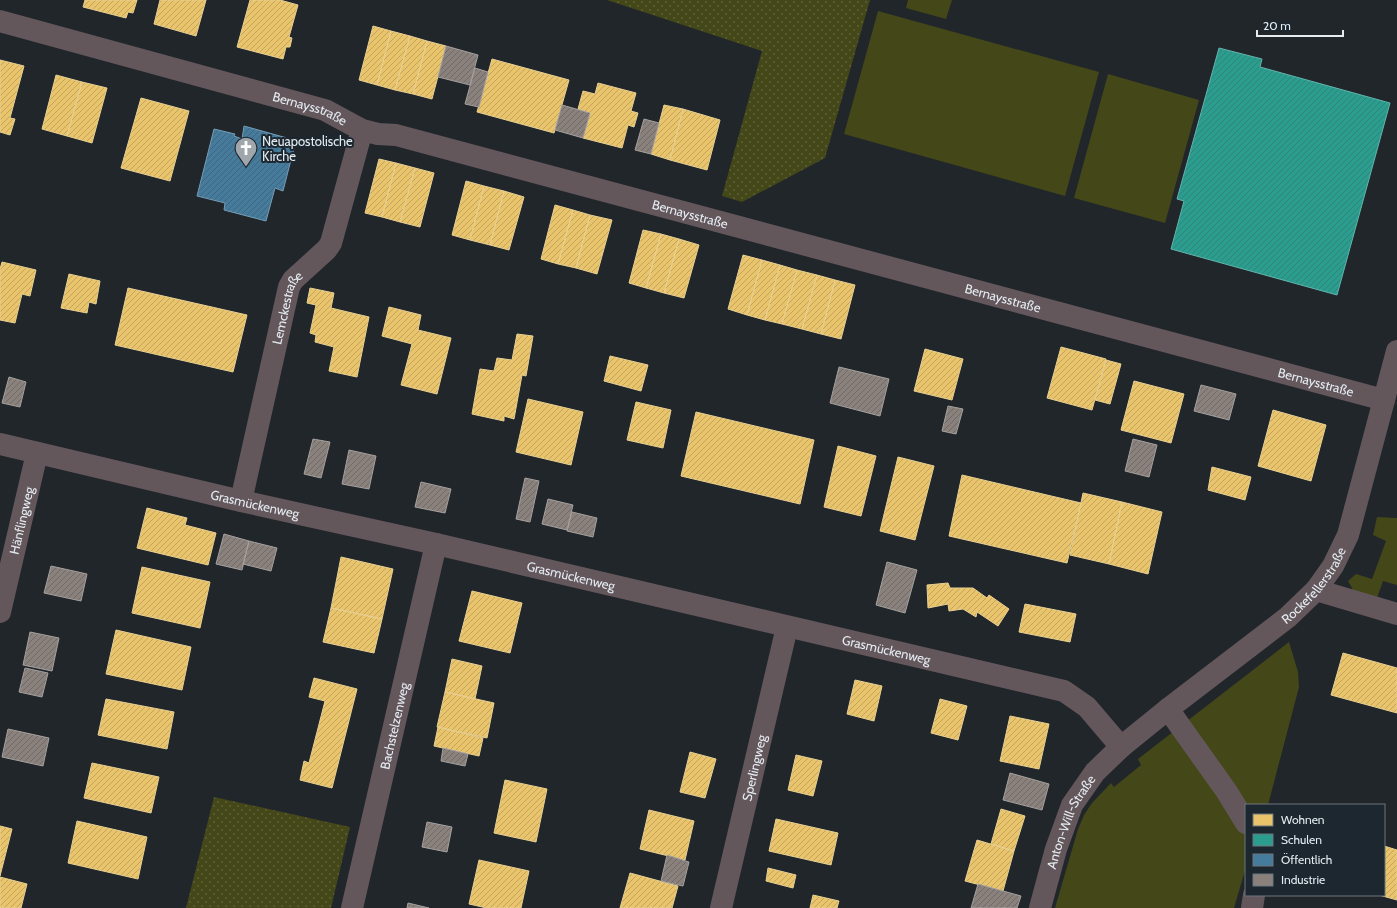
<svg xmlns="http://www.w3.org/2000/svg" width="1397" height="908" font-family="Cabin,sans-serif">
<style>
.grass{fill:#444718}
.park{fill:url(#park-dots)}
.homes{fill:url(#homes-hatch);stroke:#e8d092}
.schools{fill:url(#schools-hatch);stroke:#62b5ac}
.public{fill:url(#public-hatch);stroke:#759db6}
.industry{fill:url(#industry-hatch);stroke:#a5a19f}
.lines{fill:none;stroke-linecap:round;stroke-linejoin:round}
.street{stroke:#64575c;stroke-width:22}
.labels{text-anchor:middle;stroke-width:4;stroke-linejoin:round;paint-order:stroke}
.street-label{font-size:13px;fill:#e4ecf1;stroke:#1c2730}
.poi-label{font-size:13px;fill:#e4ecf1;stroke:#1c2730;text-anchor:start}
</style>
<defs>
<pattern id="park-dots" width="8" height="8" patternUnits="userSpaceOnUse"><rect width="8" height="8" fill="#444718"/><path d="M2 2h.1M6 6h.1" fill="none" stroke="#5f623a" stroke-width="1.8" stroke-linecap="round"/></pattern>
<pattern id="homes-hatch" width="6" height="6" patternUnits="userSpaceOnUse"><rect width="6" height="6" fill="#e9c46a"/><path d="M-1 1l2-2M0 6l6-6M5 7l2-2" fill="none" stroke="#c0a562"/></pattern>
<pattern id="schools-hatch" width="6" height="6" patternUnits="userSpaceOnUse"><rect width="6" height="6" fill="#2a9d8f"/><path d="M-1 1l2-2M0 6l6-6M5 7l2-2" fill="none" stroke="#32837a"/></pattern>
<pattern id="public-hatch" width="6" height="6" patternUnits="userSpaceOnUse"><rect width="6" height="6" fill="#457b9d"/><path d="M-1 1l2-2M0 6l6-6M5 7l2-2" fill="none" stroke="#456477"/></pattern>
<pattern id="industry-hatch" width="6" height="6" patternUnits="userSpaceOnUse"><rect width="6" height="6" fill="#8a817c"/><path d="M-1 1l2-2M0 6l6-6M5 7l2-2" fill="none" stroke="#6e6a67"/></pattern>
</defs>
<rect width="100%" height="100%" fill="#21262b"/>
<path class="grass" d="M908,0H952L946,19L906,8Z
M878,11L1099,72L1065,196L844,134Z
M1108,74L1199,100L1165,223L1074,198Z
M1377,517L1397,518V585L1383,581L1377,598L1353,590L1348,581L1356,574L1372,579L1386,541L1373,535Z
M1289,642L1298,672L1299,687L1268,805H1246V867L1234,908H1055L1078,829L1084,815L1092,803L1111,783L1114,787L1141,765L1138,759Z"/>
<path class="park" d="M607,0H870L825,158L742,202L722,196L762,51Z
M214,797L350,827L331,908H186Z"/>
<path class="homes" d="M85,0H137L133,13L128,12L126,18L83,7Z
M160,0H206L196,36L154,24Z
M250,0H280L298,5L289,37L292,38L290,47H286L283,59L237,47Z
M373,26L391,31L377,85L359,80Z
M391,31L410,36L395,90L377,85Z
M410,36L427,41L413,94L395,90Z
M427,41L446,46L432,99L413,94Z
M492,59L569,80L554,133L477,112Z
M0,60L24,66L10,118L15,119L10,135L0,132Z
M56,75L82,82L67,136L42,129Z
M82,82L107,88L92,143L67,136Z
M598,83L636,93L631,111L638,113L634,127L628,125L622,148L583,138L590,113L578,109L583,91L595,94Z
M141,98L189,111L170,181L121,168Z
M664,105L683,109L670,160L651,154Z
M683,109L720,120L707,170L670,160Z
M379,159L396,163L382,217L365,213Z
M396,163L415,168L400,222L382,217Z
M415,168L434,173L420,227L400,222Z
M466,181L484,186L470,240L452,235Z
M484,186L504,191L490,245L470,240Z
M504,191L524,197L509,250L490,245Z
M555,205L573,210L558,264L541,259Z
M573,210L590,215L576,268L558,264Z
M590,215L612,220L597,274L576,268Z
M643,230L661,234L646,288L629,283Z
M661,234L679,239L664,293L646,288Z
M679,239L699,245L684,298L664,293Z
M743,255L762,260L747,315L728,309Z
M762,260L780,265L765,320L747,315Z
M2,262L36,270L30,296L22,294L15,323L0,320V269Z
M780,265L797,270L782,324L765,320Z
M797,270L817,275L802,329L782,324Z
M69,274L100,281L96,304L89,302L87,313L61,308Z
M817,275L835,280L821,334L802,329Z
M835,280L855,285L841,339L821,334Z
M128,288L247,315L233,372L115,345Z
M310,288L334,293L331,308L369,317L357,377L329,371L334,347L315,342L316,335L310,333L316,305L307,303Z
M389,307L421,315L418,330L451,338L437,394L401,385L412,344L382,336Z
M517,334L533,336L526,376L522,375L514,419L504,416V421L472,414L480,369L494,371L497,358L512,360Z
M1061,347L1106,359L1092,410L1047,398Z
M925,349L963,359L952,400L914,391Z
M610,356L648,365L641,391L604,381Z
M1106,360L1121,364L1110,404L1095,400Z
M1134,381L1184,394L1171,443L1121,430Z
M528,399L583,412L571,465L516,452Z
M636,402L671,410L663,448L627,440Z
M1273,410L1326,425L1311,481L1258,466Z
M696,412L814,440L800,504L681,476Z
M838,446L876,456L861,516L824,507Z
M898,457L934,466L915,540L880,531Z
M1212,467L1251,477L1245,500L1208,490Z
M962,475L1081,503L1067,563L949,536Z
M1083,493L1122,502L1109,564L1070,555Z
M1122,502L1162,512L1148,574L1109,564Z
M147,508L187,518L185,525L216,533L208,565L137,548Z
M341,557L393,569L382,619L331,608Z
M142,567L210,582L200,628L132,613Z
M948,583L950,588H973L987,598L989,595L1009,609L998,626L977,612L976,617L963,609L949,611L948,604L928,608L927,585Z
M472,591L522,603L510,653L459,641Z
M1025,604L1076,614L1070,642L1019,632Z
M331,608L382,619L374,653L323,642Z
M116,630L191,647L182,690L106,674Z
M1343,653L1397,668V713L1331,695Z
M452,659L482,666L475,699L445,692Z
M314,678L357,689L332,788L300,780L304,761L309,763L325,701L309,697Z
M855,680L882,686L874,721L847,714Z
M445,692L494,703L487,738L437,727Z
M106,699L174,712L167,749L98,735Z
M940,699L967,706L958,740L931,733Z
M1010,716L1049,724L1039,769L1000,761Z
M438,727L483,738L479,756L434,746Z
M690,752L716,759L705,798L680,792Z
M796,755L822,761L813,796L788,790Z
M92,763L159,777L151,813L84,798Z
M505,780L547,789L536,842L494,833Z
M1001,809L1025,816L1014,851L991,844Z
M649,810L694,821L685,860L640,849Z
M776,819L838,833L831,865L769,851Z
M77,821L147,837L138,879L68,863Z
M0,826L12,829L0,876Z
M977,840L1014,851L1003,891L965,881Z
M1384,846L1397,850V900L1379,895H1384Z
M479,860L529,871L521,908H487L469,904Z
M768,868L796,875L793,888L766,881Z
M630,873L678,886L672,908H620Z
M0,877L27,884L21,908H0Z
M813,895L839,901L837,908H810Z"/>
<path class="schools" d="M1219,48L1262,59L1260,67L1390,103L1337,295L1171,249L1184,201L1177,199Z"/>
<path class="public" d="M244,126L287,138L294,148L283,191L275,188L266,221L224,210L225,203L197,196L214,129L235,134L234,136L242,139Z"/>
<path class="industry" d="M446,46L478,55L470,85L438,77Z
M475,68L488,72L479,107L465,104Z
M562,105L590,113L583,138L555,130Z
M644,119L659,123L651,154L635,150Z
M839,367L889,379L880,416L830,403Z
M9,377L26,382L20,407L2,403Z
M1201,385L1236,394L1229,420L1194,411Z
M948,406L963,409L956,434L942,431Z
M313,439L330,442L321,478L304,474Z
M1133,439L1157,445L1149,477L1125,471Z
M349,450L376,456L369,489L342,484Z
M525,478L539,481L530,522L516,519Z
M421,482L451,489L445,513L415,507Z
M548,499L573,505L567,530L542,524Z
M572,512L597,518L593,537L567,531Z
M224,534L249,541L242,570L216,564Z
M249,541L277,548L271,571L243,564Z
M887,562L917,570L905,613L876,605Z
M51,566L87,574L81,601L44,593Z
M30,632L59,638L52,671L23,665Z
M25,668L48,673L42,697L19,692Z
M8,729L49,738L43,766L2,757Z
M443,748L468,754L465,766L441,761Z
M1010,773L1049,784L1042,810L1003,800Z
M427,822L452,827L447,852L422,847Z
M667,855L689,862L683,886L661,881Z
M978,884L1021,896L1017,908H971Z
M408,903L429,908H407Z"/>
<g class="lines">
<g class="street">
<path id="s1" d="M0,21L325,110L362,130L378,134L396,135L1384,400"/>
<path id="s2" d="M0,444L241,501L436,544L1064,691L1087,707L1121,747"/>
<path id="s3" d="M241,501L289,287L293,280L327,249L331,243L362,130"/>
<path d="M1316,590L1397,614"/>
<path id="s4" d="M0,612L37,453"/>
<path d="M1168,709L1227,792L1246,823"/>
<path id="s5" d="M352,908L436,544"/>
<path id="s6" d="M721,908L787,627"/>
<path id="s7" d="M1040,908L1056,849L1072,805L1095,772L1121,747L1168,709L1288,617L1316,590L1333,566L1348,535L1397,351"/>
<path d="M1252,908L1254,895"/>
</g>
</g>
<defs>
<g id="church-pin" transform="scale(1.15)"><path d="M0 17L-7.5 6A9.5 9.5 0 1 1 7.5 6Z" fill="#a0a7ac" stroke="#1c2730"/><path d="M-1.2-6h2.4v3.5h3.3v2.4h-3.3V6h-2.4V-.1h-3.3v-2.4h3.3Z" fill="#fff"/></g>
</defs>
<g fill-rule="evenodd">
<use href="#church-pin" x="246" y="148"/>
</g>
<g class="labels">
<g class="street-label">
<text dy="5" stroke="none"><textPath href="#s1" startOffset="322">Bernaysstraße</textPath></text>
<text dy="5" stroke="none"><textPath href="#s1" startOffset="718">Bernaysstraße</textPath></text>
<text dy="5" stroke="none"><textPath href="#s1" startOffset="1042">Bernaysstraße</textPath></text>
<text dy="5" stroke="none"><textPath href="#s3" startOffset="199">Lemckestraße</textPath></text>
<text dy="5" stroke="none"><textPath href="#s1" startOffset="1366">Bernaysstraße</textPath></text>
<text dy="5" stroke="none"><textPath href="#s2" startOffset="262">Grasmückenweg</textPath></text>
<text dy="5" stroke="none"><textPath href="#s4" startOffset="94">Hänflingweg</textPath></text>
<text dy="5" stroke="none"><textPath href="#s2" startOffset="586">Grasmückenweg</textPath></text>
<text dy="5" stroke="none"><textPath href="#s7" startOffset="437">Rockefellerstraße</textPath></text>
<text dy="5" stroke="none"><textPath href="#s2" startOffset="910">Grasmückenweg</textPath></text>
<text dy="5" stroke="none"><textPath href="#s5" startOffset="187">Bachstelzenweg</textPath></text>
<text dy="5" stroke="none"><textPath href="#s6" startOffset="144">Sperlingweg</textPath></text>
<text dy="5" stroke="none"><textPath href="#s7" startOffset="92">Anton-Will-Straße</textPath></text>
</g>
<g class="poi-label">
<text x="262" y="146">Neuapostolische<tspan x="262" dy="15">Kirche</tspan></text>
</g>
</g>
<rect x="1245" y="804" width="140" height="92" fill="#1c2730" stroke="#6c767d"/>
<rect x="1253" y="814" width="20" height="12" fill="#e9c46a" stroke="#6c767d"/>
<text x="1281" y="824" font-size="12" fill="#e4ecf1">Wohnen</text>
<rect x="1253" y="834" width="20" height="12" fill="#2a9d8f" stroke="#6c767d"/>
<text x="1281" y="844" font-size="12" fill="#e4ecf1">Schulen</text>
<rect x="1253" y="854" width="20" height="12" fill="#457b9d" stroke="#6c767d"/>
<text x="1281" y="864" font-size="12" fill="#e4ecf1">Öffentlich</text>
<rect x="1253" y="874" width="20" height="12" fill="#8a817c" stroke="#6c767d"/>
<text x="1281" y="884" font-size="12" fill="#e4ecf1">Industrie</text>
<path d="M1257 30v6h86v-6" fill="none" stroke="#e4ecf1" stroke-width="2"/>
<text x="1263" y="30" font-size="12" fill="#e4ecf1" stroke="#1c2730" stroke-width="3" paint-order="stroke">20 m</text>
</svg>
